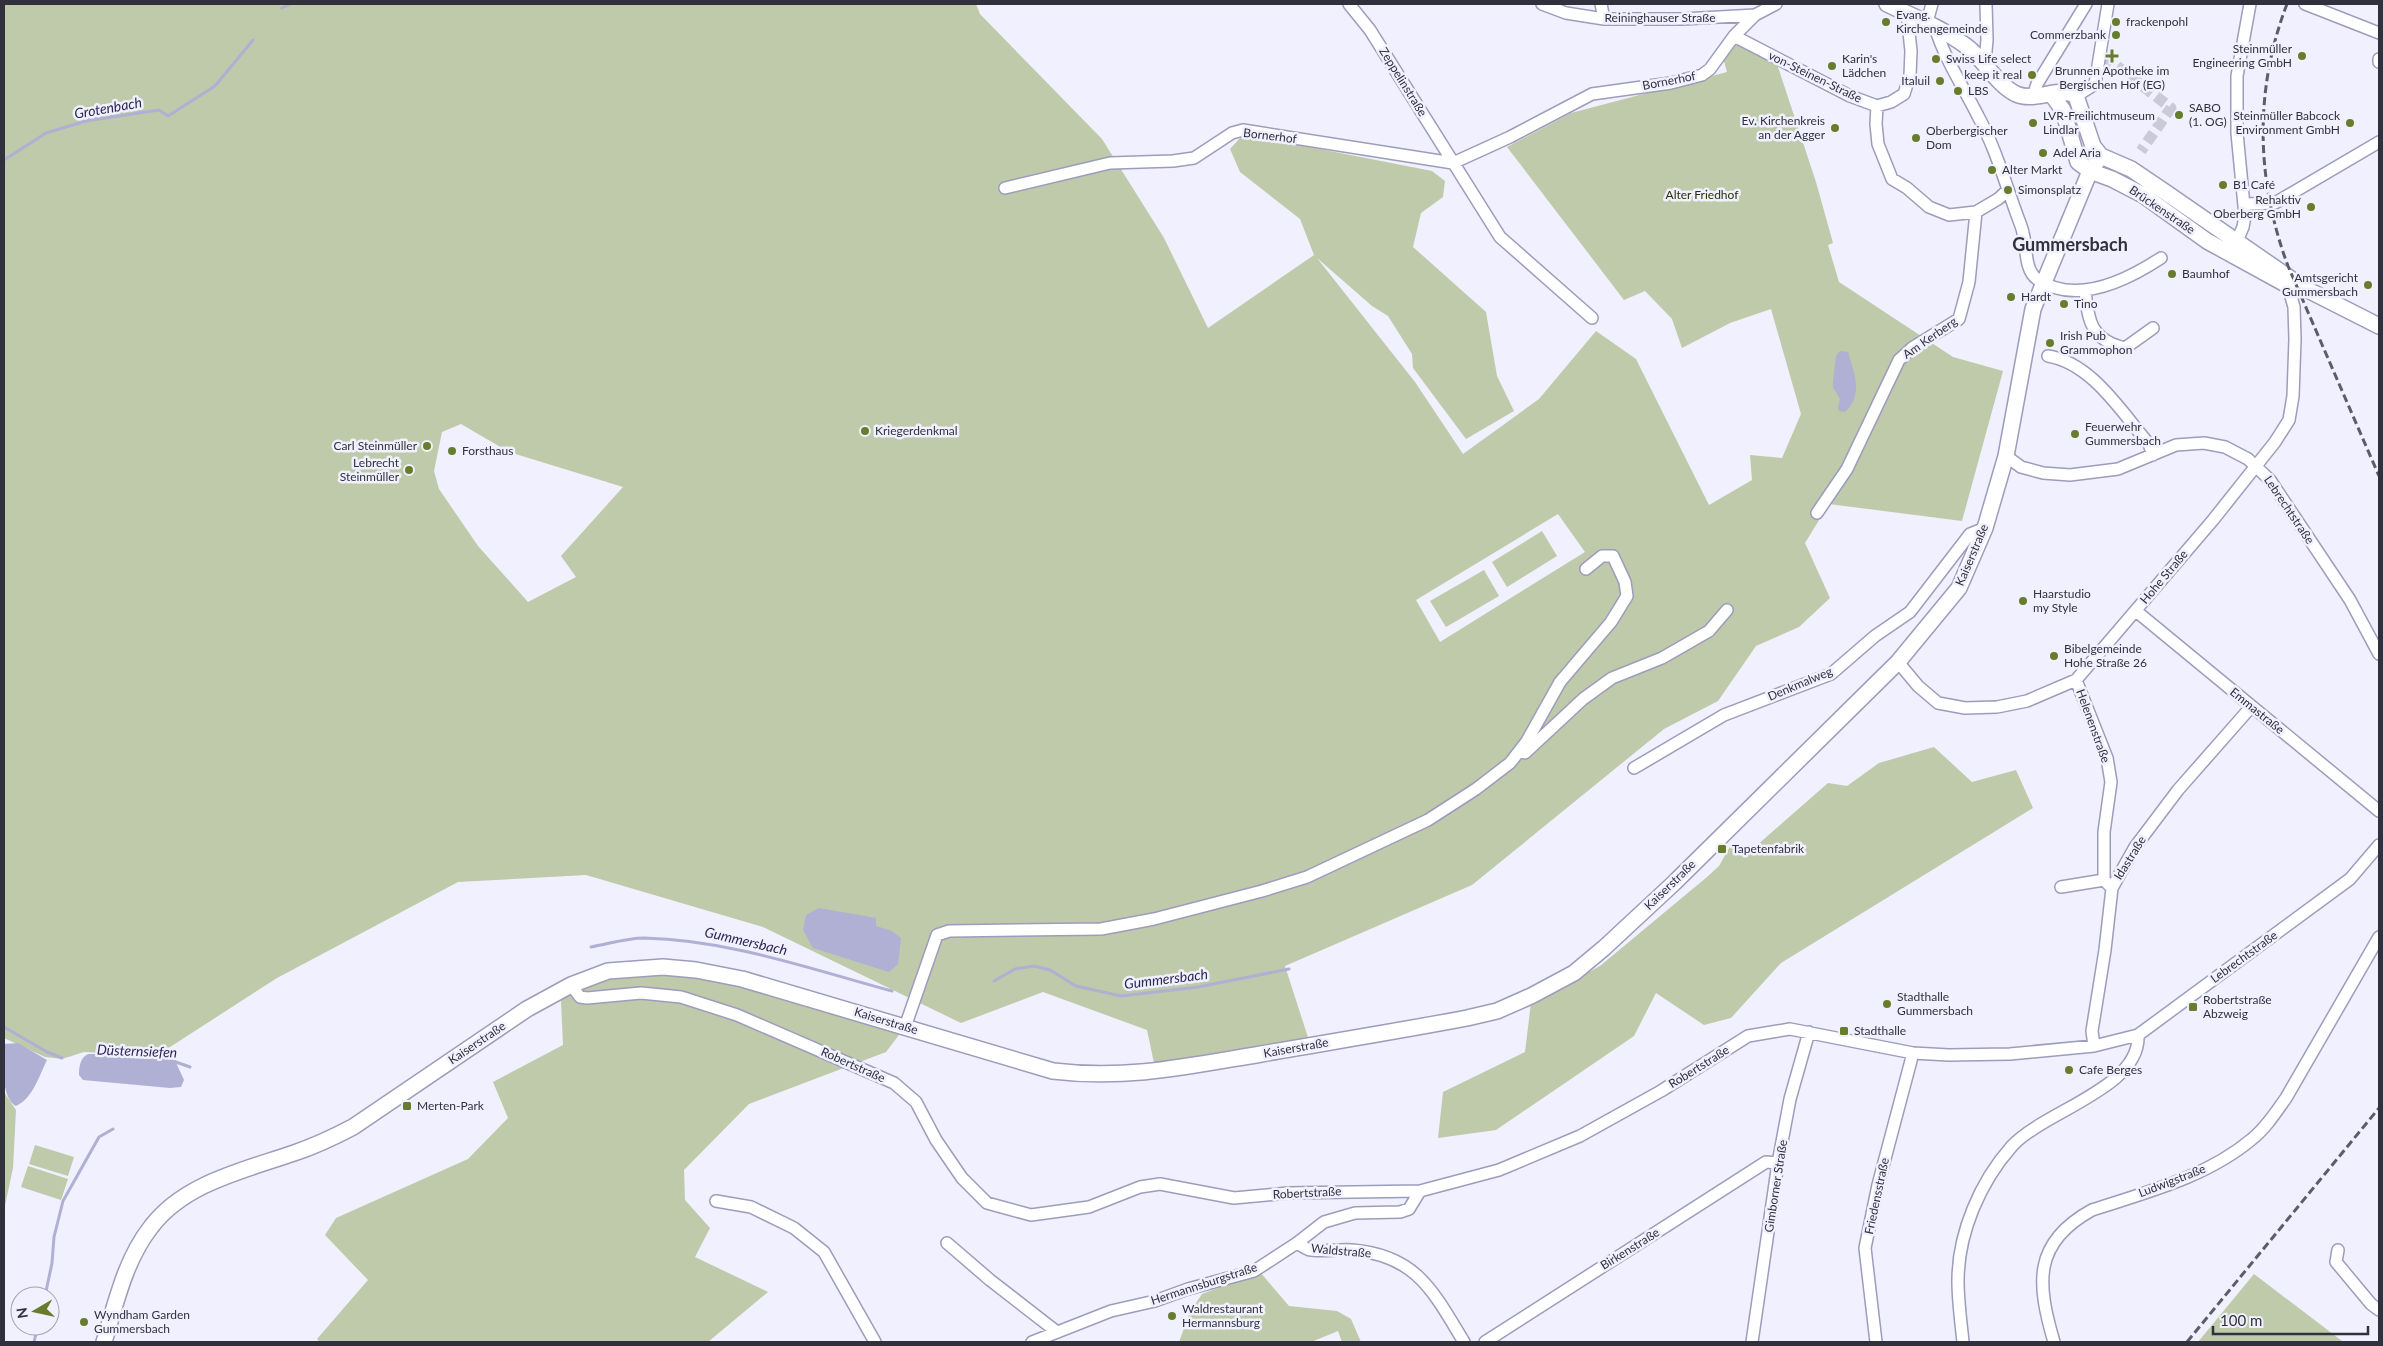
<svg xmlns="http://www.w3.org/2000/svg" width="2383" height="1346" font-family="Lato,sans-serif">
<style>
.green{fill:#bfcaaa;fill-rule:evenodd}
.water{fill:#b0afd4}
.lines{fill:none;stroke-linecap:round;stroke-linejoin:round}
.stream{stroke:#b0afd4;stroke-width:3}
.street-tunnel{stroke:#cacad8;stroke-width:11;stroke-dasharray:11 5.5;stroke-linecap:butt}
.street-casing{stroke:#9d9cbc;stroke-width:14}
.secondary-casing{stroke:#9d9cbc;stroke-width:18}
.street{stroke:#fff;stroke-width:11}
.secondary{stroke:#fff;stroke-width:15}
.rail{stroke:#5c5c6a;stroke-width:3;stroke-dasharray:8 4;stroke-linecap:butt}
.poi-dot{fill:#677c2d;stroke:#f0f0fe;stroke-width:2}
.labels{text-anchor:middle;stroke-width:5;stroke-linejoin:round;paint-order:stroke}
.poi-label{font-size:12px;fill:#31313e;stroke:#f0f0fe;text-anchor:start}
.street-label{font-size:12px;fill:#31313e;stroke:#f0f0fe}
.park-label{font-size:12px;fill:#263105;stroke:#f0f0fe}
.water-label{font-size:14px;font-style:italic;fill:#2d2756;stroke:#f0f0fe}
.district-label{font-size:18px;font-weight:bold;fill:#31313e;stroke:#f0f0fe}
</style>
<rect width="100%" height="100%" fill="#f0f0fe"/>
<path class="green" d="M4,4H976L980,14L1102,139L1164,238L1208,328L1314,255L1300,219L1240,172L1230,149L1240,138L1258,137L1432,171L1445,181L1443,197L1421,213L1413,247L1486,312L1497,376L1514,411L1466,439L1413,368L1412,354L1388,316L1372,306L1317,258L1415,382L1463,454L1539,399L1596,331L1636,359L1709,505L1752,480L1750,455L1782,458L1801,414L1771,309L1730,323L1682,348L1672,319L1645,291L1624,300L1507,147L1571,113L1727,72L1721,51L1739,42L1775,58L1816,182L1833,243L1828,245L1839,282L1953,357L2003,371L1962,521L1829,504L1805,543L1830,598L1799,627L1756,646L1718,701L1664,729L1472,885L1285,966L1313,1053L1157,1077L1147,1030L1043,992L961,1023L763,927L586,875L458,882L277,978L153,1058L131,1054L84,1052L62,1059L45,1057L4,1038ZM461,424L509,452L623,487L561,556L576,577L528,602L478,546L439,489L434,471L442,432ZM1558,514L1585,552L1440,642L1416,600Z
M1542,531L1557,556L1507,587L1492,562Z
M1484,570L1499,596L1446,627L1430,601Z
M1934,747L1972,782L2016,770L2033,808L1781,963L1731,1018L1704,1025L1656,993L1634,1036L1496,1130L1438,1138L1443,1092L1525,1052L1531,1003L1600,966L1707,877L1719,866L1732,843L1747,854L1828,783L1847,786L1879,763Z
M663,967L905,1027L886,1052L749,1104L684,1170L685,1200L710,1228L695,1257L768,1292L708,1342H320L317,1339L368,1280L325,1235L336,1218L468,1159L508,1118L493,1082L563,1045L561,1001L571,985Z
M4,1092L16,1110L13,1168L4,1210Z
M35,1145L74,1157L68,1176L29,1164Z
M28,1166L68,1179L61,1200L21,1187Z
M1260,1272L1289,1306L1337,1311L1351,1319L1361,1342H1342L1338,1331L1311,1342H1179L1190,1312L1202,1294Z
M2254,1274L2342,1341L2344,1342H2198Z"/>
<path class="water" d="M1840,351L1848,352C1854,373 1864,394 1845,412L1839,411L1838,407L1840,399L1833,387V381L1836,356Z
M819,908L876,918V926L892,931L901,938L898,964L889,972L813,948L803,930L806,915Z
M18,1043L47,1060C39,1076 33,1098 16,1106C0,1097 4,1062 4,1044Z
M88,1054C116,1053 145,1059 173,1056L184,1080L181,1087L170,1088L83,1080L79,1075C79,1067 80,1058 88,1054Z"/>
<g class="lines">
<path class="stream" d="M282,8L290,4
M4,160L46,133L86,121L159,110L168,116L215,86L253,40
M591,947C608,944 627,938 644,938C730,940 810,969 892,991
M994,981L1015,969L1034,966L1050,970L1076,986L1121,996L1198,987L1289,969
M4,1027L47,1052L62,1058
M173,1061L190,1067
M45,1296L52,1263L54,1237L63,1201L99,1137L113,1129
M34,1342L38,1326"/>
<path class="street-tunnel" d="M2104,56L2171,108L2141,151"/>
<g class="street-casing">
<path id="street" d="M1349,4L1370,30L1500,237L1592,318
M1542,4L1566,13L1604,19H1683L1755,15L1776,4
M1601,4L1604,19
M2305,4L2379,33
M1927,22L1932,4
M1935,27C1945,60 1963,86 1978,116C1995,147 2005,182 2017,215C2019,221 2022,227 2023,233C2027,246 2024,270 2037,279C2076,306 2126,281 2161,258
M1734,36L1850,96L1877,106L1891,102L1904,94L1910,75L1911,51L1907,14
M2379,59V62
M1985,62L1987,40L1986,4
M2033,96L2037,84L2086,4
M2076,96L2095,84L2108,4
M1877,106L1876,124L1878,144L1892,179L1907,188L1929,207L1949,215L1976,212
M1005,188L1110,163L1173,161L1194,158L1232,133L1243,130L1453,163L1510,137L1592,94L1671,83L1702,75L1710,69L1734,36L1755,15
M2245,204L2275,203L2379,142
M2237,241L2243,227L2245,216L2237,133V76L2250,4
M2085,290C2088,321 2091,340 2125,348L2153,328
M2048,356C2092,363 2122,413 2149,444L2153,455
M2006,456L2021,467L2043,473L2070,475L2118,469L2176,445L2204,443L2225,447L2248,459L2270,480L2350,600L2379,654
M1817,513L1847,469L1899,360L1912,348L1959,319L1969,282L1976,212L1998,199L2008,190
M2136,611L2379,811
M1898,662L1918,686L1938,703L1965,708L1997,707L2027,701L2076,680L2213,520L2275,442L2289,420L2293,396L2295,339L2294,307L2288,286
M2076,680L2107,758L2111,782L2104,832V880L2112,888
M1525,753L1583,699L1612,678L1662,658L1709,631L1727,610
M1634,768L1724,715L1831,674L1875,636L1910,612L1970,534L1985,528
M2061,887L2104,880
M571,985L580,997L587,998L641,993L681,997L737,1015L894,1083L916,1102L936,1140L962,1178L987,1203L1031,1215L1089,1207L1140,1187L1160,1184L1234,1198L1288,1193L1420,1191L1499,1170L1580,1136L1661,1091L1748,1036L1790,1029L1913,1053L1949,1055L2010,1054L2094,1046L2138,1035L2350,879L2379,845
M905,1027L937,935L949,931L1101,929L1154,919L1262,891L1307,877L1428,820L1476,789L1510,763L1527,741L1560,682L1611,622L1627,596L1625,582L1613,556H1602L1586,569
M2094,1046L2092,1031L2105,950L2112,888L2135,847L2178,790L2251,707
M716,1201L751,1207L794,1228L824,1252L875,1342
M947,1243L990,1280L1057,1332
M1297,1243C1301,1245 1306,1249 1310,1250C1319,1252 1341,1249 1352,1250C1417,1255 1434,1293 1464,1342
M2338,1250L2336,1262L2371,1304L2379,1310
M1032,1342L1111,1311L1155,1301L1188,1289L1254,1271L1297,1243L1324,1222L1355,1213L1400,1212L1409,1209L1420,1191
M1485,1342L1766,1162L1778,1163
M1752,1342L1778,1163L1790,1099L1809,1032
M1876,1342L1865,1248L1878,1185L1913,1053
M1963,1342C1961,1322 1958,1302 1958,1281C1958,1233 1980,1182 2012,1146C2044,1111 2141,1088 2138,1035
M2054,1342C2037,1284 2032,1243 2092,1210C2147,1192 2207,1177 2252,1139C2266,1128 2276,1112 2286,1098L2379,937"/>
</g>
<g class="secondary-casing">
<path id="secondary" d="M1887,4C1914,17 1942,28 1966,46C1984,59 1996,84 2016,94C2036,103 2059,85 2076,96L2093,146L2101,156L2131,169L2165,192L2304,288L2379,326
M2052,95L2063,110L2078,162L2090,171L2112,179L2143,195L2207,241L2289,286
M104,1342C116,1303 125,1260 151,1227C184,1183 245,1170 294,1153C315,1146 334,1137 353,1127L527,1009L571,985L608,971L663,967L696,970L742,979L1053,1071C1127,1080 1189,1066 1261,1054C1330,1042 1399,1031 1467,1018L1497,1011L1531,996L1574,973L1604,948L1674,883L1898,662L1959,588L1985,528L2006,456L2033,309L2090,171L2101,156"/>
</g>
<use href="#street" class="street"/>
<use href="#secondary" class="secondary"/>
<path class="rail" d="M2287,4C2254,90 2256,180 2288,266L2379,476
M2187,1342L2379,1108"/>
</g>
<g class="poi-dot">
<circle cx="1886" cy="22" r="5"/>
<circle cx="2116" cy="22" r="5"/>
<circle cx="2116" cy="35" r="5"/>
<path d="M2109.5 48.5h5v5h5v5h-5v5h-5v-5h-5v-5h5z"/>
<circle cx="2302" cy="56" r="5"/>
<circle cx="1936" cy="59" r="5"/>
<circle cx="1832" cy="66" r="5"/>
<circle cx="2032" cy="75" r="5"/>
<circle cx="1940" cy="81" r="5"/>
<circle cx="1958" cy="91" r="5"/>
<circle cx="2179" cy="115" r="5"/>
<circle cx="2033" cy="123" r="5"/>
<circle cx="2350" cy="123" r="5"/>
<circle cx="1835" cy="128" r="5"/>
<circle cx="1916" cy="138" r="5"/>
<circle cx="2043" cy="153" r="5"/>
<circle cx="1992" cy="170" r="5"/>
<circle cx="2223" cy="185" r="5"/>
<circle cx="2008" cy="190" r="5"/>
<circle cx="2311" cy="207" r="5"/>
<circle cx="2172" cy="274" r="5"/>
<circle cx="2368" cy="285" r="5"/>
<circle cx="2011" cy="297" r="5"/>
<circle cx="2064" cy="304" r="5"/>
<circle cx="2050" cy="343" r="5"/>
<circle cx="865" cy="431" r="5"/>
<circle cx="2075" cy="434" r="5"/>
<circle cx="427" cy="446" r="5"/>
<circle cx="452" cy="451" r="5"/>
<circle cx="409" cy="470" r="5"/>
<circle cx="2023" cy="601" r="5"/>
<circle cx="2054" cy="656" r="5"/>
<rect x="1717" y="844" width="10" height="10" rx="2.5"/>
<circle cx="1887" cy="1004" r="5"/>
<rect x="2188" y="1002" width="10" height="10" rx="2.5"/>
<rect x="1839" y="1026" width="10" height="10" rx="2.5"/>
<circle cx="2069" cy="1070" r="5"/>
<rect x="402" y="1101" width="10" height="10" rx="2.5"/>
<circle cx="1172" cy="1316" r="5"/>
<circle cx="84" cy="1322" r="5"/>
</g>
<g class="labels">
<g class="poi-label">
<text x="1896" y="19">Evang.<tspan x="1896" dy="14">Kirchengemeinde</tspan></text>
<text x="2126" y="26">frackenpohl</text>
<text x="2106" y="39" text-anchor="end">Commerzbank</text>
<text x="2292" y="53" text-anchor="end">Steinmüller<tspan x="2292" dy="14">Engineering GmbH</tspan></text>
<text x="1842" y="63">Karin's<tspan x="1842" dy="14">Lädchen</tspan></text>
<text x="1946" y="63">Swiss Life select</text>
<text x="2112" y="75" text-anchor="middle">Brunnen Apotheke im<tspan x="2112" dy="14">Bergischen Hof (EG)</tspan></text>
<text x="2022" y="79" text-anchor="end">keep it real</text>
<text x="1930" y="85" text-anchor="end">Italuil</text>
<text x="1968" y="95">LBS</text>
<text x="2189" y="112">SABO<tspan x="2189" dy="14">(1. OG)</tspan></text>
<text x="2043" y="120">LVR-Freilichtmuseum<tspan x="2043" dy="14">Lindlar</tspan></text>
<text x="2340" y="120" text-anchor="end">Steinmüller Babcock<tspan x="2340" dy="14">Environment GmbH</tspan></text>
<text x="1825" y="125" text-anchor="end">Ev. Kirchenkreis<tspan x="1825" dy="14">an der Agger</tspan></text>
<text x="1926" y="135">Oberbergischer<tspan x="1926" dy="14">Dom</tspan></text>
<text x="2053" y="157">Adel Aria</text>
<text x="2002" y="174">Alter Markt</text>
<text x="2233" y="189">B1 Café</text>
<text x="2018" y="194">Simonsplatz</text>
<text x="2301" y="204" text-anchor="end">Rehaktiv<tspan x="2301" dy="14">Oberberg GmbH</tspan></text>
<text x="2182" y="278">Baumhof</text>
<text x="2358" y="282" text-anchor="end">Amtsgericht<tspan x="2358" dy="14">Gummersbach</tspan></text>
<text x="2021" y="301">Hardt</text>
<text x="2074" y="308">Tino</text>
<text x="2060" y="340">Irish Pub<tspan x="2060" dy="14">Grammophon</tspan></text>
<text x="2085" y="431">Feuerwehr<tspan x="2085" dy="14">Gummersbach</tspan></text>
<text x="875" y="435">Kriegerdenkmal</text>
<text x="417" y="450" text-anchor="end">Carl Steinmüller</text>
<text x="462" y="455">Forsthaus</text>
<text x="399" y="467" text-anchor="end">Lebrecht<tspan x="399" dy="14">Steinmüller</tspan></text>
<text x="2033" y="598">Haarstudio<tspan x="2033" dy="14">my Style</tspan></text>
<text x="2064" y="653">Bibelgemeinde<tspan x="2064" dy="14">Hohe Straße 26</tspan></text>
<text x="1732" y="853">Tapetenfabrik</text>
<text x="1897" y="1001">Stadthalle<tspan x="1897" dy="14">Gummersbach</tspan></text>
<text x="2203" y="1004">Robertstraße<tspan x="2203" dy="14">Abzweig</tspan></text>
<text x="1854" y="1035">Stadthalle</text>
<text x="2079" y="1074">Cafe Berges</text>
<text x="417" y="1110">Merten-Park</text>
<text x="1182" y="1313">Waldrestaurant<tspan x="1182" dy="14">Hermannsburg</tspan></text>
<text x="94" y="1319">Wyndham Garden<tspan x="94" dy="14">Gummersbach</tspan></text>
</g>
<g class="street-label">
<text x="1660" y="22">Reininghauser Straße</text>
<text transform="translate(1815 77) rotate(26)" y="4">von-Steinen-Straße</text>
<text transform="translate(1669 81) rotate(-11)" y="4">Bornerhof</text>
<text transform="translate(1403 82) rotate(58)" y="4">Zeppelinstraße</text>
<text transform="translate(1270 136) rotate(7)" y="4">Bornerhof</text>
<text transform="translate(2162 210) rotate(34)" y="4">Brückenstraße</text>
<text transform="translate(1930 338) rotate(-35)" y="4">Am Kerberg</text>
<text transform="translate(2289 510) rotate(56)" y="4">Lebrechtstraße</text>
<text transform="translate(1972 555) rotate(-67)" y="4">Kaiserstraße</text>
<text transform="translate(2164 577) rotate(-50)" y="4">Hohe Straße</text>
<text transform="translate(1800 684) rotate(-23)" y="4">Denkmalweg</text>
<text transform="translate(2257 711) rotate(39)" y="4">Emmastraße</text>
<text transform="translate(2093 726) rotate(70)" y="4">Helenenstraße</text>
<text transform="translate(2130 858) rotate(-58)" y="4">Idastraße</text>
<text transform="translate(1670 885) rotate(-44)" y="4">Kaiserstraße</text>
<text transform="translate(2244 957) rotate(-36)" y="4">Lebrechtstraße</text>
<text transform="translate(886 1021) rotate(17)" y="4">Kaiserstraße</text>
<text transform="translate(477 1043) rotate(-34)" y="4">Kaiserstraße</text>
<text transform="translate(1296 1048) rotate(-10)" y="4">Kaiserstraße</text>
<text transform="translate(853 1065) rotate(24)" y="4">Robertstraße</text>
<text transform="translate(1699 1067) rotate(-32)" y="4">Robertstraße</text>
<text transform="translate(2172 1181) rotate(-21)" y="4">Ludwigstraße</text>
<text transform="translate(1776 1186) rotate(-81)" y="4">Gimborner Straße</text>
<text transform="translate(1307 1193) rotate(-3)" y="4">Robertstraße</text>
<text transform="translate(1877 1196) rotate(-78)" y="4">Friedensstraße</text>
<text transform="translate(1630 1249) rotate(-32)" y="4">Birkenstraße</text>
<text transform="translate(1341 1251) rotate(5)" y="4">Waldstraße</text>
<text transform="translate(1204 1284) rotate(-18)" y="4">Hermannsburgstraße</text>
</g>
<g class="park-label">
<text x="1702" y="199">Alter Friedhof</text>
</g>
<g class="water-label">
<text transform="translate(108 108) rotate(-10)" y="5">Grotenbach</text>
<text transform="translate(746 941) rotate(13)" y="5">Gummersbach</text>
<text transform="translate(1166 979) rotate(-7)" y="5">Gummersbach</text>
<text transform="translate(137 1051) rotate(2)" y="5">Düsternsiefen</text>
</g>
<g class="district-label">
<text x="2070" y="251">Gummersbach</text>
</g>
</g>
<rect width="2383" height="1346" fill="none" stroke="#31313e" stroke-width="10"/>
<g transform="translate(35 1311) rotate(261)"><circle r="24" fill="#f0f0fe" stroke="#a4a4b1"/>
<path d="M0-4L9 19L0 12L-9 19Z" fill="#677c2d"/>
<text y="-8" font-size="14" font-weight="bold" text-anchor="middle" fill="#31313e">N</text>
</g>
<path d="M2213 1326v8h155v-8" fill="none" stroke="#31313e" stroke-width="2.5"/>
<text x="2220" y="1326" font-size="15" fill="#31313e" stroke="#f0f0fe" stroke-width="4" paint-order="stroke">100 m</text>
</svg>
